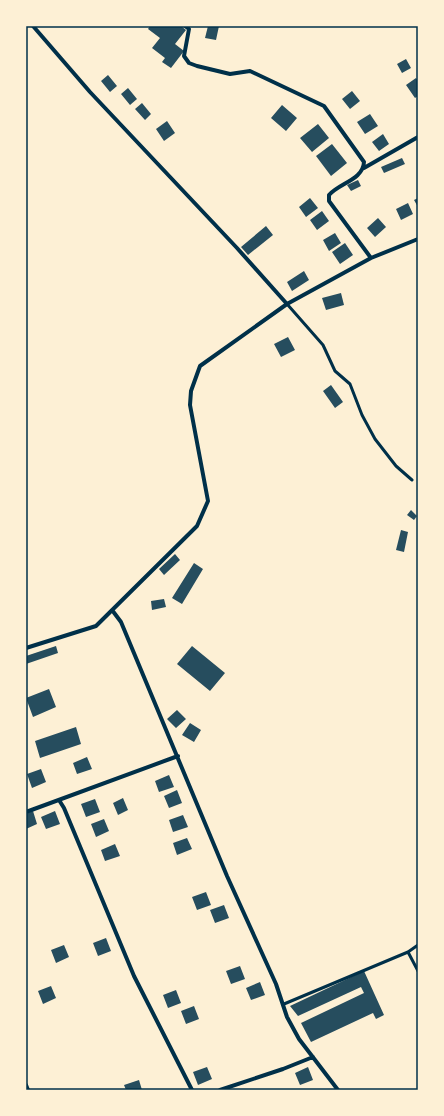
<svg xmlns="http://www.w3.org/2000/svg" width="444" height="1116" font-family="'Exo 2',sans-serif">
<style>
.building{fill:#264d5e}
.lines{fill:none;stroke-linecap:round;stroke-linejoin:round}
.service{stroke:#003049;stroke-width:3}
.minor{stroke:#003049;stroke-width:4}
.neatline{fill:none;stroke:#003049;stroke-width:1.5}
</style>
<rect width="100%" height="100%" fill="#fdf0d5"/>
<path class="building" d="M150,26H181L186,30L175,44L184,51L171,68L162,62L165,58L152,48L160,38L148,29Z
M208,26H219L216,40L205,38Z
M406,59L411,68L402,73L397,64Z
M108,75L117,86L110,92L101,81Z
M416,78L418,81V96L415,98L406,85Z
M128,88L137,99L130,105L121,94Z
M352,91L360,101L350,109L342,99Z
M142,103L151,114L145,120L135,109Z
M282,105L297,118L286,131L271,118Z
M370,114L378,126L365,134L357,122Z
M167,121L175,133L164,141L156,129Z
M318,124L329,138L312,152L300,138Z
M383,134L389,144L379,151L372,142Z
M332,144L347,163L331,176L316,156Z
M402,158L405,164L384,173L381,167Z
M358,180L361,186L351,191L347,185Z
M310,198L318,208L306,217L299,207Z
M418,198V207L414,200Z
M408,203L413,214L401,220L396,209Z
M322,211L329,221L317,230L310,220Z
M378,218L386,227L375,237L367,228Z
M266,226L273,235L248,255L241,247Z
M335,233L341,243L329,251L323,240Z
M345,243L353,255L340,264L332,252Z
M304,271L309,280L292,291L287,282Z
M341,293L344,305L326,310L322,298Z
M288,337L295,350L281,357L274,344Z
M331,385L343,402L335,408L323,391Z
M411,510L417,516L414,520L407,515Z
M401,530L408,532L404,552L396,550Z
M175,554L180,560L164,575L159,569Z
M194,563L203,569L182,604L172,598Z
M164,599L166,607L152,610L151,601Z
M56,646L58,653L26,664V656Z
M192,646L225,673L210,691L177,664Z
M49,689L56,707L33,717L26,698Z
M177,710L186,719L176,728L167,719Z
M190,723L201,730L194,742L182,735Z
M76,727L81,744L40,758L35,741Z
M87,757L92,769L77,774L73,763Z
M41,769L46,782L32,788L27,774Z
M169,775L174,787L159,792L155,781Z
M177,790L182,803L169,808L164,796Z
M123,798L128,810L118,815L113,803Z
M95,799L100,812L86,817L81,804Z
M33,811L37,824L26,829V814Z
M55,811L60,824L46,829L41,817Z
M183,815L188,827L173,832L169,820Z
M104,819L109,831L96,837L91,824Z
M187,838L192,849L177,855L173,843Z
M115,844L120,856L105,861L101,850Z
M206,892L211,905L197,910L192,897Z
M224,905L229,918L215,923L210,910Z
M106,938L111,951L98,956L93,943Z
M64,945L69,957L56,963L51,950Z
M240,966L245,979L231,984L226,971Z
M364,971L384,1015L376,1019L373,1013L311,1042L301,1023L364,993L361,987L298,1016L290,1006Z
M260,982L265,995L251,1000L246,988Z
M51,986L56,998L43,1004L38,991Z
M176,990L181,1003L168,1008L163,995Z
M194,1006L199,1019L186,1024L181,1011Z
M207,1067L212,1079L198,1085L193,1072Z
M308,1067L313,1080L300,1085L295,1073Z
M139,1080L142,1090H126L124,1085Z"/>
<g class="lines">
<path class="service" d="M287,304L323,345L335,371L350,384L362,415L375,439L396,466L412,480
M408,952L418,971
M284,1004L408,952L418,945"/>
<path class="minor" d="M33,26L90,92L237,248L287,304
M185,26L189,29L184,56L189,63L197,66L230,74L250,71L324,106L364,162C363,180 339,183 329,195V201L371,258
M364,168L418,137
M112,610L121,622L227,876L276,984L287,1017L299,1039L338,1090
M26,648L96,626L197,526L208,501L190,405L191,391L200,366L287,304L371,258L418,239
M59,800L64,808L134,976L192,1090
M26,812L178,756
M26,1085L28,1090
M220,1090L283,1069L313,1057"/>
</g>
<rect width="444" height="1116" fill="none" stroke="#fdf0d5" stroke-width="54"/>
<rect x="27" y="27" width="390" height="1062" class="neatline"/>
</svg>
